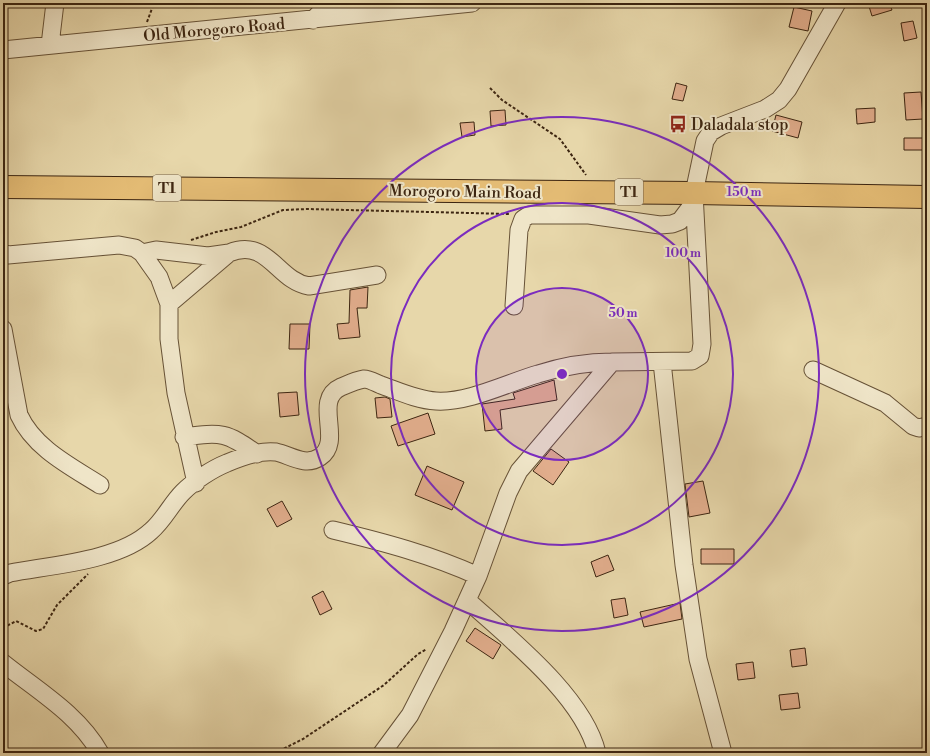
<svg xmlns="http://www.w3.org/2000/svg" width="930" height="756" font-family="'Libre Bodoni',serif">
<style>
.building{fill:#e2ae8d;stroke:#3c2511}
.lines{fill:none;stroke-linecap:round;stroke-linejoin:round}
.minor-casing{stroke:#675237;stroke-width:19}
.highway-casing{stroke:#3c2511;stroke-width:24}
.path{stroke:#3c2511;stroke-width:2;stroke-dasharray:3 2;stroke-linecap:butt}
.minor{stroke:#efe5c8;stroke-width:17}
.highway{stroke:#e4bc75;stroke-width:22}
.ring{fill:none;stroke:#7b2cbf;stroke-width:2}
.labels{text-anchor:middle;stroke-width:4;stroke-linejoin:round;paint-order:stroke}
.shield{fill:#efe5c8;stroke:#725f48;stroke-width:1}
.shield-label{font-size:15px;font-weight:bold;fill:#3c2511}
.street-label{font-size:16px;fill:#3c2511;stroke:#efe5c8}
.poi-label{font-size:16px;fill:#3c2511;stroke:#efe5c8;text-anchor:start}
.centre{fill:#7b2cbf;stroke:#efe5c8;stroke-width:2}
.ring-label{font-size:12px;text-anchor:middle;font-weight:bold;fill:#7b2cbf;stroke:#efe5c8;stroke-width:4;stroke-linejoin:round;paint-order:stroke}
</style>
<rect width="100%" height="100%" fill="#e7d7aa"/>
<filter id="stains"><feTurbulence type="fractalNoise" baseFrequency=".005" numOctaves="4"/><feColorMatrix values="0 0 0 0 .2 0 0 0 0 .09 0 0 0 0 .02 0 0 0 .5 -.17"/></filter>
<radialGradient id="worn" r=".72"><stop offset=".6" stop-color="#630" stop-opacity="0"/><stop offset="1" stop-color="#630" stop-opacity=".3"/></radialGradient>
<path class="building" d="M868,3H889L892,10L872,16Z
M794,7L812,11L808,31L789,27Z
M913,21L917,38L904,41L901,23Z
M676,83L687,86L683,101L672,99Z
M921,92L923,119L906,120L904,93Z
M875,108V122L857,124L856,109Z
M505,110L506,125L491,126L490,111Z
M776,115L802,122L798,138L772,131Z
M474,122L475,135L462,137L460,123Z
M904,138H927V150H904Z
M368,287L367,308H357L360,337L339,339L337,324L349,323L350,290Z
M290,324H310L309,349H289Z
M554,380L557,400L500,410L502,429L485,431L482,404L515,399L513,393Z
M297,392L299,415L280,417L278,393Z
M385,397L390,399L392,417L377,418L375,398Z
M428,413L435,434L398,446L391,426Z
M551,449L569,462L553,485L533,471Z
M427,466L464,482L452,510L415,495Z
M703,481L710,513L689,517L685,484Z
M282,501L292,519L277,527L267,509Z
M701,549H734V564H701Z
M608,555L614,570L596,577L591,562Z
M323,591L332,609L320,615L312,597Z
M625,598L628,615L614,618L611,600Z
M680,603L682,619L644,627L640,612Z
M475,628L501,645L493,659L466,641Z
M805,648L807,665L792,667L790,650Z
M753,662L755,678L738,680L736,664Z
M798,693L800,708L781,710L779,695Z"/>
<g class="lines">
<g class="minor-casing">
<path id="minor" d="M313,20L329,3
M50,45L55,3
M3,50L472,3
M3,253L8,255L119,245L135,248L142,253L159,277L169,304V339L176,393L196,483
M142,253L156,250L208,256L229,253
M169,304L229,253C268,237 277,281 309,286L377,275
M514,306L519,230L523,219L529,215H589L660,225L672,224L680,221L695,201
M3,329L19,415C34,448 70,466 100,485
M662,362L684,565L698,659L723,753
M813,370L885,403L913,426L919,428L927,426
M184,437C222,432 226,432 257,454
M333,530C383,542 432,555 478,576
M3,576L10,573C52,565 119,561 151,531C164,520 171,504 183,492C194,481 212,469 227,463C241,457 261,450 276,452C290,455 305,467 320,457C344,441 312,400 341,387C348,384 357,380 364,379C369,379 376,383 381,385C398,391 417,400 436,401C468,403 507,383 538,374C563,366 587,362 612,362
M467,600C509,638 584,697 597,753
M3,663C38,691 78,714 100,753
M382,753L410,715L453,631L478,576L508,493L519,471L612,362L692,361L700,356L702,344L694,193L705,141L711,132L721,126L765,109L779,100L788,89L837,3"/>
</g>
<g class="highway-casing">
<path id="highway" d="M3,187L694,193L927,197"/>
</g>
<path class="path" d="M147,22L154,3
M490,88L502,100L560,139L586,175
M191,240L216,232L241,227L283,210L308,209L510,214
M3,628L16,621L36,631L43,629L57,605L88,574
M275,753L303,739L384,685L418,654L427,649"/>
<use href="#minor" class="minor"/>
<use href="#highway" class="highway"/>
</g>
<circle cx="562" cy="374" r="86" fill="#7b2cbf" fill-opacity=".12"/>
<g class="ring">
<circle cx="562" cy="374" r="86"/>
<circle cx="562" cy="374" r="171"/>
<circle cx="562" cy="374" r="257"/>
</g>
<defs>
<g id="bus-bare" transform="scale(1.38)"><path d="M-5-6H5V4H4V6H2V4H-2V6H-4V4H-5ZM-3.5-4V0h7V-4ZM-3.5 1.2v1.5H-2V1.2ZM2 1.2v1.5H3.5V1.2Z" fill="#8f2418" stroke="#efe5c8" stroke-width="2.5" paint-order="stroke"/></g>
</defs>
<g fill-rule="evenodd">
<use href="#bus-bare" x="678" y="124"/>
</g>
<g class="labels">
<g class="shield">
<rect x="153" y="175" width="28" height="26" rx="3"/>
<rect x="615" y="179" width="28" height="26" rx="3"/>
</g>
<g class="shield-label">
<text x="167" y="193">T1</text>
<text x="629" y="197">T1</text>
</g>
<g class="street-label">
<text transform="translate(214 29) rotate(-5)" y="6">Old Morogoro Road</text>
<text transform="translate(465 191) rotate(1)" y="6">Morogoro Main Road</text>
</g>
<g class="poi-label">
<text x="691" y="130">Daladala stop</text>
</g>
</g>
<circle cx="562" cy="374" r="6" class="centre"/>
<g class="ring-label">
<text x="744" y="196">150 m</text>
<text x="683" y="257">100 m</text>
<text x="623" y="317">50 m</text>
</g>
<rect width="930" height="756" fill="none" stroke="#e7d7aa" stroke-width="16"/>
<rect x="4" y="4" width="922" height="748" fill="none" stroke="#3c2511" stroke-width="2"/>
<rect x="8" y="8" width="914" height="740" fill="none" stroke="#3c2511"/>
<rect width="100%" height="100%" filter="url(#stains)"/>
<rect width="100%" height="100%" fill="url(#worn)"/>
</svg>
